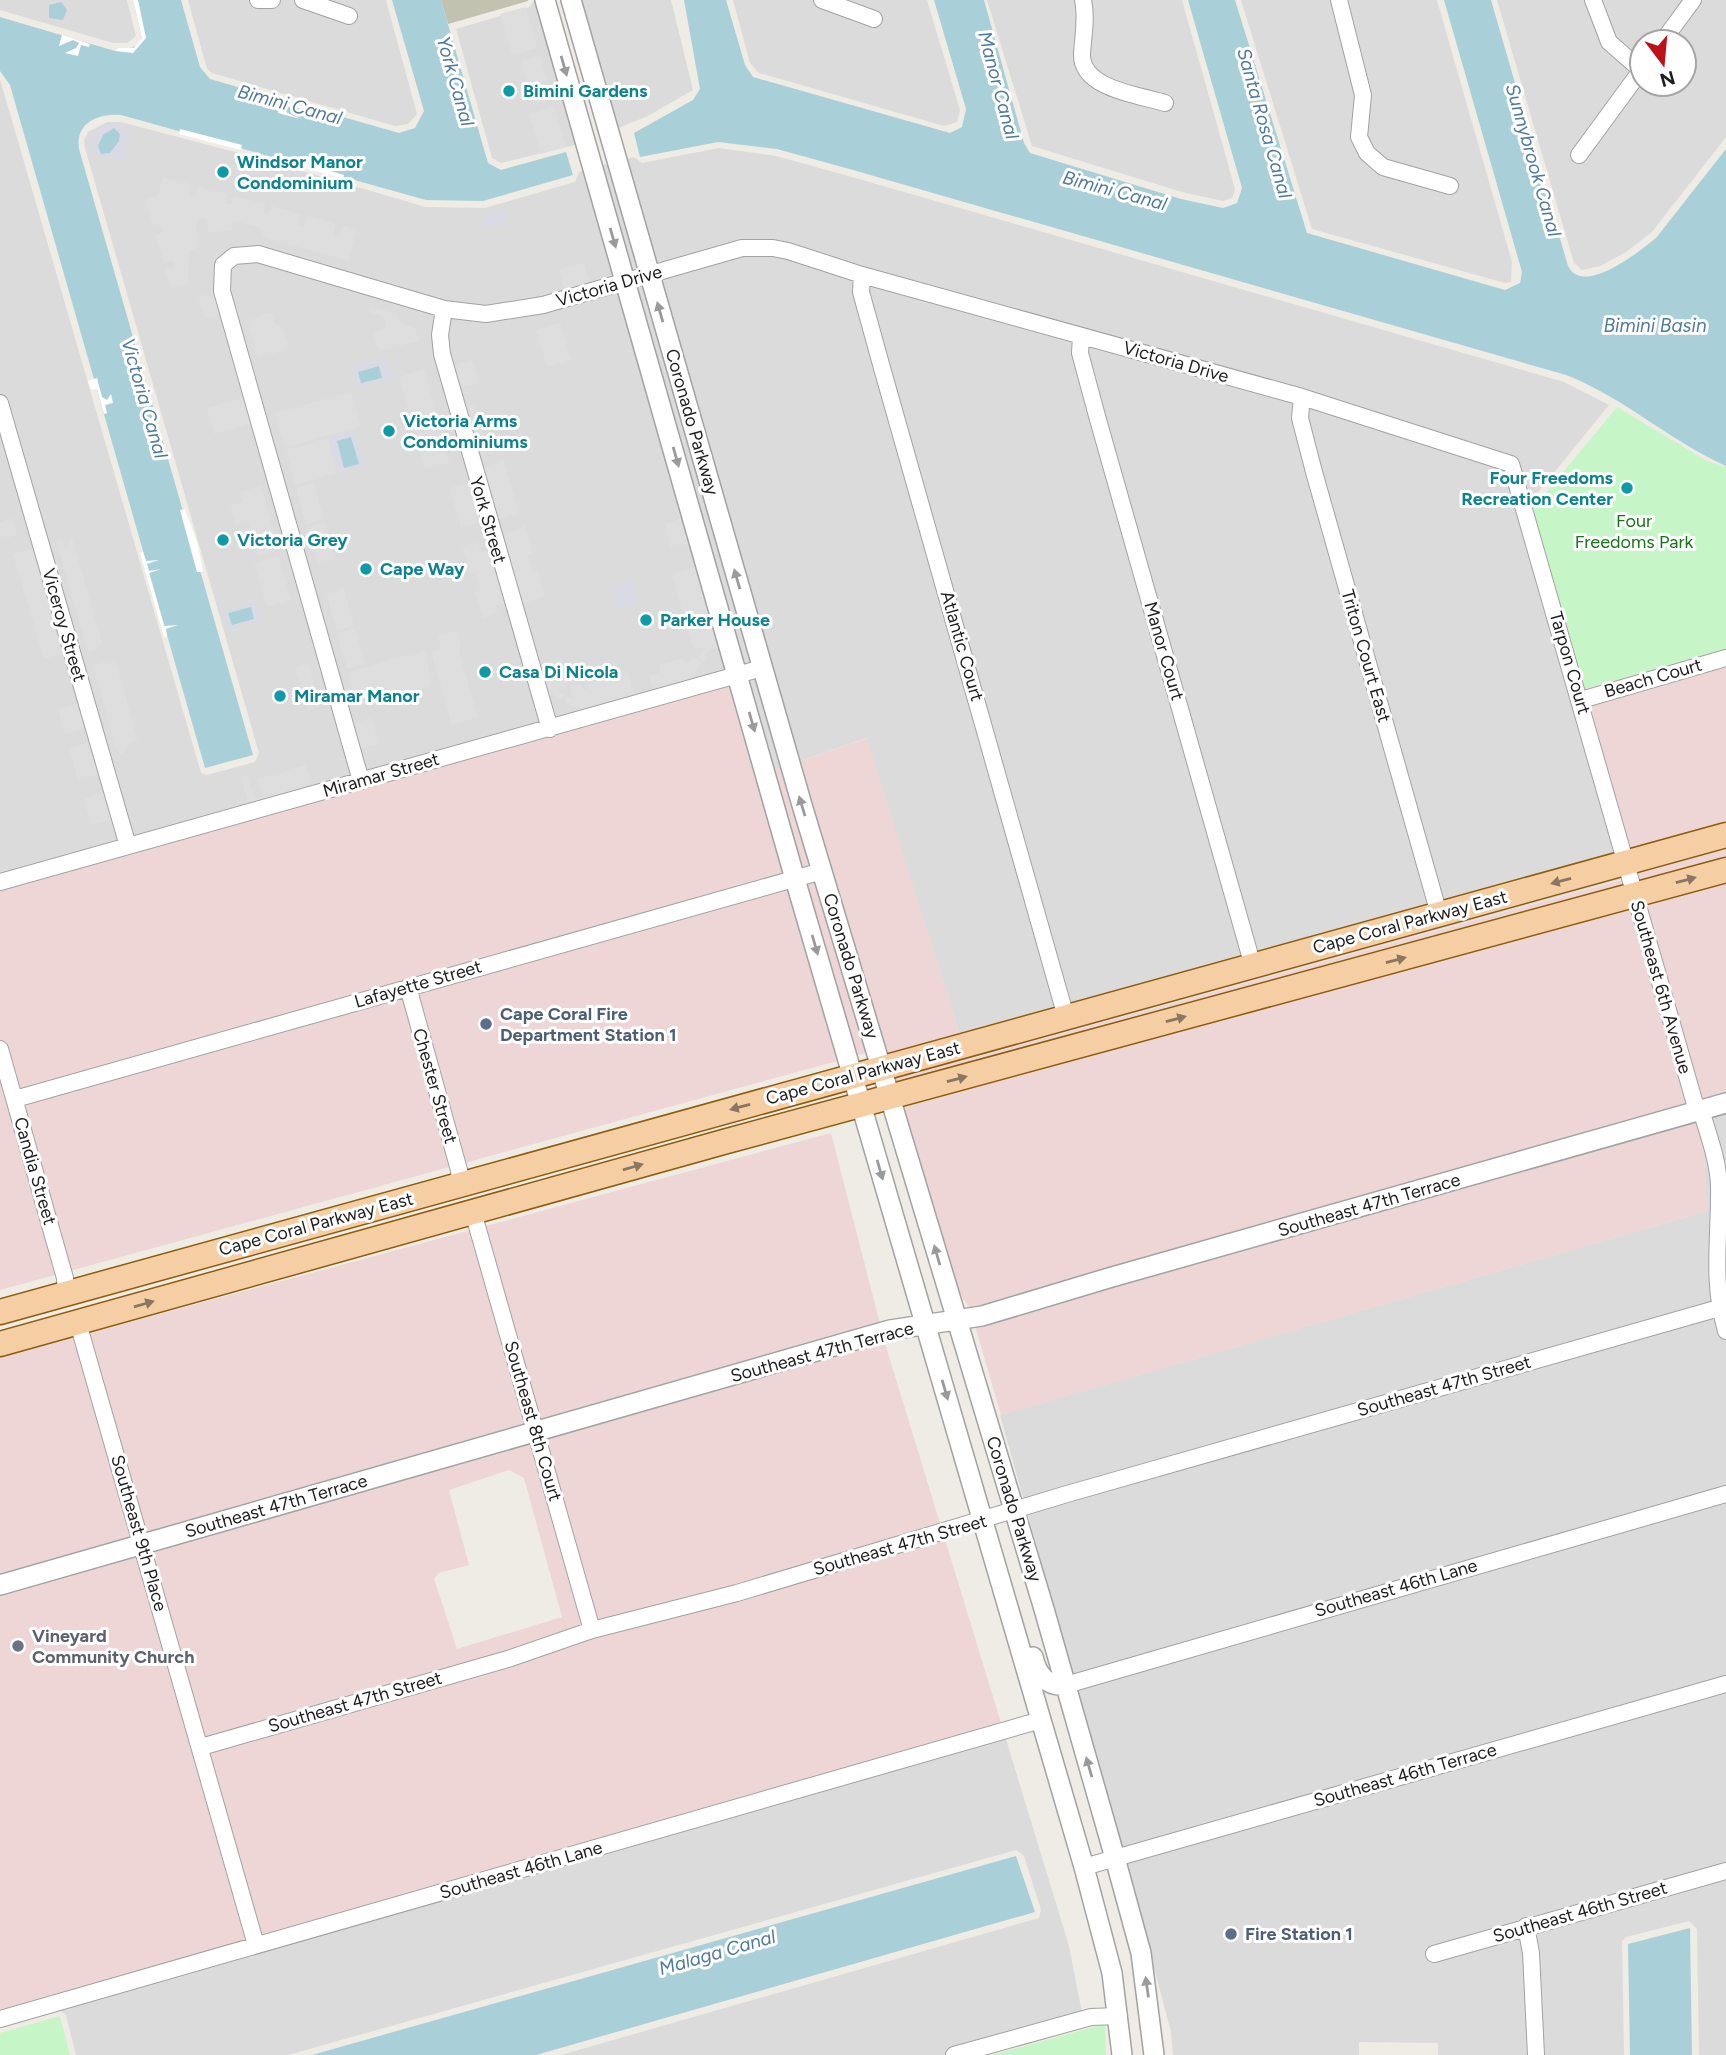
<svg xmlns="http://www.w3.org/2000/svg" width="1726" height="2055" font-family="Figtree,sans-serif">
<style>
.residential{fill:#dcdbdc;fill-rule:evenodd}
.commercial{fill:#eed6d6;fill-rule:evenodd}
.construction{fill:#c2c2b1}
.park{fill:#c6f5c7}
.parking{fill:#dedede}
.plaza{fill:#dadae4;fill-rule:evenodd}
.water{fill:#a9d0d9}
.pier{fill:#fff}
.lines{fill:none;stroke-linecap:round;stroke-linejoin:round}
.minor-casing{stroke:#a2a2a2;stroke-width:18}
.tertiary-casing{stroke:#a2a2a2;stroke-width:22}
.primary-casing{stroke:#8d5c0c;stroke-width:27}
.minor{stroke:#fff;stroke-width:16}
.tertiary{stroke:#fff;stroke-width:19}
.primary{stroke:#f5cea4;stroke-width:24}
.oneway{fill:#9a9a9a}
.oneway2{fill:#8a7661}
.culture-dot{fill:#0f9aa8;stroke:#fff;stroke-width:2.5}
.service-dot{fill:#5c6f8a;stroke:#fff;stroke-width:2.5}
.worship-dot{fill:#6b7280;stroke:#fff;stroke-width:2.5}
.labels{text-anchor:middle;stroke-width:6;stroke-linejoin:round;paint-order:stroke}
.culture-label{font-size:18px;font-weight:bold;fill:#0d838f;stroke:#fff;text-anchor:start}
.street-label{font-size:18px;fill:#1e1e1e;stroke:#fff}
.park-label{font-size:18px;fill:#147518;stroke:#fff}
.service-label{font-size:18px;font-weight:bold;fill:#4e5e75;stroke:#fff;text-anchor:start}
.worship-label{font-size:18px;font-weight:bold;fill:#5b616d;stroke:#fff;text-anchor:start}
.water-label{font-size:19px;font-style:italic;fill:#4f7aa0;stroke:#fff}
</style>
<rect width="100%" height="100%" fill="#efebe5"/>
<path class="residential" d="M0,0H127L136,36L127,43H113L0,10Z
M188,0H386L417,114L408,124L395,126L212,73L207,69Z
M534,0H537L579,144L501,163L492,158L456,29L530,7Z
M578,0H671L693,90L648,116L616,129Z
M733,0H927L960,110L957,122L944,126L759,73L750,63Z
M987,0H1182L1235,189L1232,198L1223,201L1182,192L1032,146Z
M1241,0H1437L1512,262L1511,282L1505,283L1312,229Z
M1497,0H1726V137L1652,232L1626,252L1600,266L1582,270L1574,263ZM1642,42H1684V84H1642Z
M0,79L201,773L207,775L255,762L259,753L85,148L84,140L88,132L107,122H121L254,157L426,207L485,208L575,182L579,172L586,170L729,669L0,878Z
M719,148L776,156L852,177L1439,346L1564,382L1609,405L1527,506L1616,857L961,1038L866,738L797,762L624,160L634,157L642,163Z
M610,163L783,767L773,770L600,166Z
M1620,873L1622,879L967,1059L966,1054Z
M1726,1112V2055H1699L1697,1929L1689,1921L1626,1937L1622,1941L1624,2055H1438V2043L1359,2042V2055H1173L1171,2032L1153,1964L1000,1415L1707,1211L1702,1119Z
M1005,1736L1069,1946L1084,2023L966,2055H561L1039,1918L1041,1910L1024,1856L1016,1850L288,2055H76L66,2015L58,2009Z"/>
<path class="commercial" d="M1726,657V826L1616,857L1573,703Z
M729,669L841,1060L0,1290V878Z
M867,738L961,1038L886,1058L797,762Z
M783,767L869,1052L855,1056L773,770Z
M1726,843V861L895,1087L891,1074L966,1053L968,1059L1622,880L1620,873Z
M1726,878V1094L971,1310L956,1288L900,1103Z
M1702,1119L1707,1211L1001,1415L975,1326Z
M831,1133L880,1324L0,1577V1357Z
M884,1340L1005,1736L0,2016V1594ZM509,1470L524,1478L562,1617L457,1649L434,1579L439,1573L469,1565L449,1490Z"/>
<path class="construction" d="M441,0H528V1L448,24Z"/>
<path class="park" d="M1617,407L1707,461L1726,467V649L1584,689L1531,511Z
M60,2016L70,2055H0V2033Z
M1105,2024L1106,2055H992Z"/>
<path class="parking" d="M526,7L537,48L512,55L500,14Z
M540,55L552,98L533,103L521,61Z
M554,106L566,147L541,154L529,114Z
M163,177L191,184L189,194L195,196L198,186L227,194L225,203L232,204L234,196L265,204L263,213L269,215L272,206L301,214L298,225L304,226L308,216L336,224L333,235L339,237L344,226L357,230L348,260L265,238L259,227L232,220V230L208,233L207,219L202,217L195,226L200,247L189,251L188,284L171,288L165,270L175,267L173,261L164,263L155,235L164,232L162,225L153,228L145,199L158,196Z
M584,263L591,287L566,295L559,270Z
M219,292L225,314L205,319L198,297Z
M370,306L397,314L399,322L415,328L419,341L379,351L373,333L385,328L386,322L383,316L368,312Z
M271,312L275,324L283,328L289,349L258,358L247,319Z
M560,323L571,360L547,367L536,330Z
M472,360L479,383L455,389L449,366Z
M424,369L450,462L425,469L399,377Z
M351,392L361,426L285,448L275,413Z
M249,396L256,422L214,434L207,408Z
M475,404L489,452L474,456L461,408Z
M328,438L337,473L295,485L286,450Z
M504,461L519,513L493,521L478,469Z
M474,481L485,521L461,528L450,488Z
M314,483L324,520L306,524L296,487Z
M261,486L279,550L258,556L255,546L243,549L238,531L250,528L248,521L236,524L230,506L243,502L240,492Z
M687,510L696,542L671,548L665,524L675,521Z
M12,518L17,535L0,540V522Z
M325,522L335,559L318,564L307,527Z
M525,526L533,554L528,555L533,572L538,571L545,597L517,605L497,538Z
M72,537L102,643L97,649L88,652L56,541L62,540L65,547Z
M478,542L481,553L493,550L508,601L496,605L498,613L483,618L475,592L480,591L475,574L471,575L462,547Z
M37,547L67,652L44,659L13,554Z
M278,556L291,600L267,607L254,563Z
M703,564L726,648L710,649L703,662L698,658L705,647L693,649L672,575Z
M344,589L354,626L337,630L326,594Z
M355,628L365,664L347,669L337,633Z
M457,631L461,646L459,653L478,717L452,725L431,652L441,649L438,636Z
M425,650L432,686L358,707L348,672Z
M693,656L702,663L687,683L654,693L649,676L661,672L659,665L683,658L686,665Z
M560,657L568,686L557,690L565,695L561,700L544,691L536,664Z
M115,659L138,741L129,744L122,755L116,748L93,665Z
M308,663L321,707L308,711L295,667Z
M627,671L635,698L583,713L564,701L567,696L573,699L570,687L581,684L583,690L589,688L588,684L613,677L614,681L620,680L619,673Z
M82,702L89,727L65,734L58,709Z
M372,718L379,744L356,750L350,725Z
M93,741L103,773L78,780L69,748Z
M306,765L313,790L250,808L241,777L247,775L255,799L262,797L257,779Z
M108,791L115,819L91,825L84,798Z"/>
<path class="plaza" d="M105,123H116L132,134L125,162L91,152L95,136ZM115,129L111,151L100,152L98,146L107,130Z
M502,210L507,219L505,225L484,226L483,216Z
M386,357L393,379L358,389L352,366Z
M356,429L366,465L339,473L329,437Z
M632,579L639,603L617,610L612,585Z
M256,601L261,620L229,629L224,611Z"/>
<path class="water" d="M133,0H181L200,67L210,79L399,133L415,128L424,111L392,0H441L488,163L501,170L566,152L573,175L483,201L426,200L121,115C98,113 75,123 79,149L253,755L205,768L10,85L0,71V17L115,51L118,48C129,50 136,49 142,38Z
M684,0H726L745,65L753,77L950,133L962,127L966,109L934,0H984L1024,143L1030,153L1181,199L1223,208L1237,203L1242,188L1188,0H1235L1307,233L1505,290L1520,283L1522,272L1444,0H1491L1568,266C1583,297 1640,251 1656,238L1726,149V466C1670,441 1623,397 1566,375L853,170L777,149L718,142L640,157L634,133L693,100L700,89Z
M61,2L67,10L63,20L49,18V5Z
M114,128L120,134L119,141L110,153L101,154L98,146L103,135Z
M379,366L382,378L361,383L358,372Z
M351,437L359,464L344,468L337,441Z
M251,607L254,619L232,625L228,613Z
M1016,1856L1035,1912L536,2055H312Z
M1690,1928L1692,2055H1630L1628,1944Z"/>
<path class="pier" d="M133,0H138L146,38L133,53L115,51L118,48H134L142,38Z
M62,35L90,44L89,47L81,45L78,56L65,53L76,48L79,43L73,40L59,46Z
M282,100L317,110V113L291,106L285,108L286,112L300,119L278,113Z
M180,129L242,145L241,150L179,134Z
M283,157L344,175L343,179L282,161Z
M97,378L102,397L107,400L111,394L113,403L105,405L107,413L104,414L97,389L91,390L88,381Z
M185,509L198,545L203,571L201,572H197L180,510Z
M143,552L146,561L159,560L147,564L149,571L161,569L149,573L164,626L178,625L166,629L167,636L164,637L140,553Z"/>
<g class="lines">
<g class="minor-casing">
<path id="minor" d="M258,0H272
M303,0L349,16
M822,0L874,19
M1083,0C1087,19 1083,36 1082,54C1081,89 1139,95 1165,103
M1339,0L1363,95L1359,137L1367,153L1383,167L1450,186
M1593,0L1609,42L1641,70
M1662,42L1693,0
M1579,155L1642,69
M862,275L861,292L882,368L1066,1017
M444,309L440,335L442,354L550,729
M1081,336L1080,353L1097,416L1253,966
M1302,397L1300,418L1314,472L1439,914
M0,403L128,846
M1581,700L1726,658
M361,781L222,291L223,265L234,256L258,254L444,309L486,314L543,305L742,248H773L788,251L862,275L1302,397L1511,464L1697,1111
M0,882L762,668
M408,987L459,1170L460,1185
M0,1049L65,1278L66,1294
M15,1099L822,871
M1701,1110C1708,1134 1718,1160 1719,1185C1720,1238 1711,1279 1726,1331
M473,1212L592,1630
M78,1323L256,1945
M1066,1685L1726,1494
M201,1747L508,1659L592,1630L737,1593L1067,1494L1719,1308
M1084,1867L1726,1684
M1526,1926L1531,1953L1536,2055
M1434,1954L1726,1871
M0,2019L1041,1720
M954,2055L1091,2017L1119,2016"/>
</g>
<g class="tertiary-casing">
<path id="tertiary" d="M545,0L795,879L1084,1867L1112,1973L1122,2055
M571,0L802,805L1044,1609L1115,1858L1141,1953L1154,2055
M0,1585L890,1330L982,1316L1112,1277L1726,1103
M1033,1657C1037,1674 1046,1687 1066,1685"/>
</g>
<g class="primary-casing">
<path id="primary" d="M0,1312L1726,835
M0,1344L727,1141L1726,870"/>
</g>
<use href="#minor" class="minor"/>
<use href="#tertiary" class="tertiary"/>
<use href="#primary" class="primary"/>
</g>
<defs><path id="oneway-solid" d="M-6-.8H1V-3.2L6.5 0L1 3.2V.8H-6Z" transform="scale(1.75)"/></defs>
<g class="oneway">
<use href="#oneway-solid" transform="translate(564 66) rotate(74)"/>
<use href="#oneway-solid" transform="translate(613 238) rotate(74)"/>
<use href="#oneway-solid" transform="translate(660 312) rotate(-106)"/>
<use href="#oneway-solid" transform="translate(676 457) rotate(74)"/>
<use href="#oneway-solid" transform="translate(737 579) rotate(-106)"/>
<use href="#oneway-solid" transform="translate(752 722) rotate(74)"/>
<use href="#oneway-solid" transform="translate(802 806) rotate(-107)"/>
<use href="#oneway-solid" transform="translate(815 945) rotate(74)"/>
<use href="#oneway-solid" transform="translate(880 1170) rotate(74)"/>
<use href="#oneway-solid" transform="translate(937 1255) rotate(-106)"/>
<use href="#oneway-solid" transform="translate(945 1390) rotate(74)"/>
<use href="#oneway-solid" transform="translate(1089 1767) rotate(-106)"/>
<use href="#oneway-solid" transform="translate(1147 1987) rotate(-98)"/>
</g>
<g class="oneway2">
<use href="#oneway-solid" transform="translate(1686 880) rotate(-15)"/>
<use href="#oneway-solid" transform="translate(1561 881) rotate(165)"/>
<use href="#oneway-solid" transform="translate(1396 960) rotate(-15)"/>
<use href="#oneway-solid" transform="translate(1176 1019) rotate(-15)"/>
<use href="#oneway-solid" transform="translate(957 1079) rotate(-15)"/>
<use href="#oneway-solid" transform="translate(740 1107) rotate(165)"/>
<use href="#oneway-solid" transform="translate(633 1167) rotate(-16)"/>
<use href="#oneway-solid" transform="translate(144 1304) rotate(-16)"/>
</g>
<g class="culture-dot">
<circle cx="509" cy="91" r="7"/>
<circle cx="223" cy="172" r="7"/>
<circle cx="389" cy="431" r="7"/>
<circle cx="1627" cy="488" r="7"/>
<circle cx="223" cy="540" r="7"/>
<circle cx="366" cy="569" r="7"/>
<circle cx="646" cy="620" r="7"/>
<circle cx="485" cy="672" r="7"/>
<circle cx="280" cy="696" r="7"/>
</g>
<g class="service-dot">
<circle cx="486" cy="1024" r="7"/>
<circle cx="1231" cy="1934" r="7"/>
</g>
<circle class="worship-dot" cx="18" cy="1646" r="7"/>
<g class="labels">
<g class="culture-label">
<text x="523" y="97">Bimini Gardens</text>
<text x="237" y="168">Windsor Manor<tspan x="237" dy="21">Condominium</tspan></text>
<text x="403" y="427">Victoria Arms<tspan x="403" dy="21">Condominiums</tspan></text>
<text x="1613" y="484" text-anchor="end">Four Freedoms<tspan x="1613" dy="21">Recreation Center</tspan></text>
<text x="237" y="546">Victoria Grey</text>
<text x="380" y="575">Cape Way</text>
<text x="660" y="626">Parker House</text>
<text x="499" y="678">Casa Di Nicola</text>
<text x="294" y="702">Miramar Manor</text>
</g>
<g class="street-label">
<text transform="translate(609 286) rotate(-16)" y="6">Victoria Drive</text>
<text transform="translate(1176 362) rotate(16)" y="6">Victoria Drive</text>
<text transform="translate(692 422) rotate(74)" y="6">Coronado Parkway</text>
<text transform="translate(488 520) rotate(74)" y="6">York Street</text>
<text transform="translate(64 625) rotate(74)" y="6">Viceroy Street</text>
<text transform="translate(962 646) rotate(74)" y="6">Atlantic Court</text>
<text transform="translate(1164 651) rotate(74)" y="6">Manor Court</text>
<text transform="translate(1366 656) rotate(74)" y="6">Triton Court East</text>
<text transform="translate(1570 663) rotate(74)" y="6">Tarpon Court</text>
<text transform="translate(1653 678) rotate(-16)" y="6">Beach Court</text>
<text transform="translate(381 775) rotate(-16)" y="6">Miramar Street</text>
<text transform="translate(1410 922) rotate(-15)" y="6">Cape Coral Parkway East</text>
<text transform="translate(851 966) rotate(73)" y="6">Coronado Parkway</text>
<text transform="translate(418 984) rotate(-16)" y="6">Lafayette Street</text>
<text transform="translate(1661 987) rotate(74)" y="6">Southeast 6th Avenue</text>
<text transform="translate(863 1073) rotate(-15)" y="6">Cape Coral Parkway East</text>
<text transform="translate(435 1086) rotate(74)" y="6">Chester Street</text>
<text transform="translate(35 1171) rotate(74)" y="6">Candia Street</text>
<text transform="translate(1369 1205) rotate(-16)" y="6">Southeast 47th Terrace</text>
<text transform="translate(316 1224) rotate(-15)" y="6">Cape Coral Parkway East</text>
<text transform="translate(822 1352) rotate(-15)" y="6">Southeast 47th Terrace</text>
<text transform="translate(1444 1386) rotate(-16)" y="6">Southeast 47th Street</text>
<text transform="translate(533 1421) rotate(74)" y="6">Southeast 8th Court</text>
<text transform="translate(276 1506) rotate(-16)" y="6">Southeast 47th Terrace</text>
<text transform="translate(1014 1509) rotate(73)" y="6">Coronado Parkway</text>
<text transform="translate(139 1533) rotate(74)" y="6">Southeast 9th Place</text>
<text transform="translate(900 1545) rotate(-16)" y="6">Southeast 47th Street</text>
<text transform="translate(1396 1588) rotate(-16)" y="6">Southeast 46th Lane</text>
<text transform="translate(355 1702) rotate(-16)" y="6">Southeast 47th Street</text>
<text transform="translate(1405 1775) rotate(-16)" y="6">Southeast 46th Terrace</text>
<text transform="translate(521 1870) rotate(-16)" y="6">Southeast 46th Lane</text>
<text transform="translate(1580 1912) rotate(-16)" y="6">Southeast 46th Street</text>
</g>
<g class="park-label">
<text x="1634" y="527">Four<tspan x="1634" dy="21">Freedoms Park</tspan></text>
</g>
<g class="service-label">
<text x="500" y="1020">Cape Coral Fire<tspan x="500" dy="21">Department Station 1</tspan></text>
<text x="1245" y="1940">Fire Station 1</text>
</g>
<g class="worship-label">
<text x="32" y="1642">Vineyard<tspan x="32" dy="21">Community Church</tspan></text>
</g>
<g class="water-label">
<text transform="translate(456 81) rotate(74)" y="7">York Canal</text>
<text transform="translate(999 85) rotate(75)" y="7">Manor Canal</text>
<text transform="translate(290 104) rotate(15)" y="7">Bimini Canal</text>
<text transform="translate(1265 123) rotate(74)" y="7">Santa Rosa Canal</text>
<text transform="translate(1534 160) rotate(74)" y="7">Sunnybrook Canal</text>
<text transform="translate(1115 190) rotate(15)" y="7">Bimini Canal</text>
<text x="1655" y="332">Bimini Basin</text>
<text transform="translate(145 398) rotate(74)" y="7">Victoria Canal</text>
<text transform="translate(717 1952) rotate(-16)" y="7">Malaga Canal</text>
</g>
</g>
<g transform="translate(1663 63) rotate(164)"><circle r="33" fill="#ffffff" stroke="#a5a5a5" stroke-width="2"/>
<path d="M0-5L12 26L0 18L-12 26Z" fill="#bd1018"/>
<text y="-10" font-size="19" font-weight="bold" text-anchor="middle" fill="#1e1e1e">N</text>
</g>
</svg>
